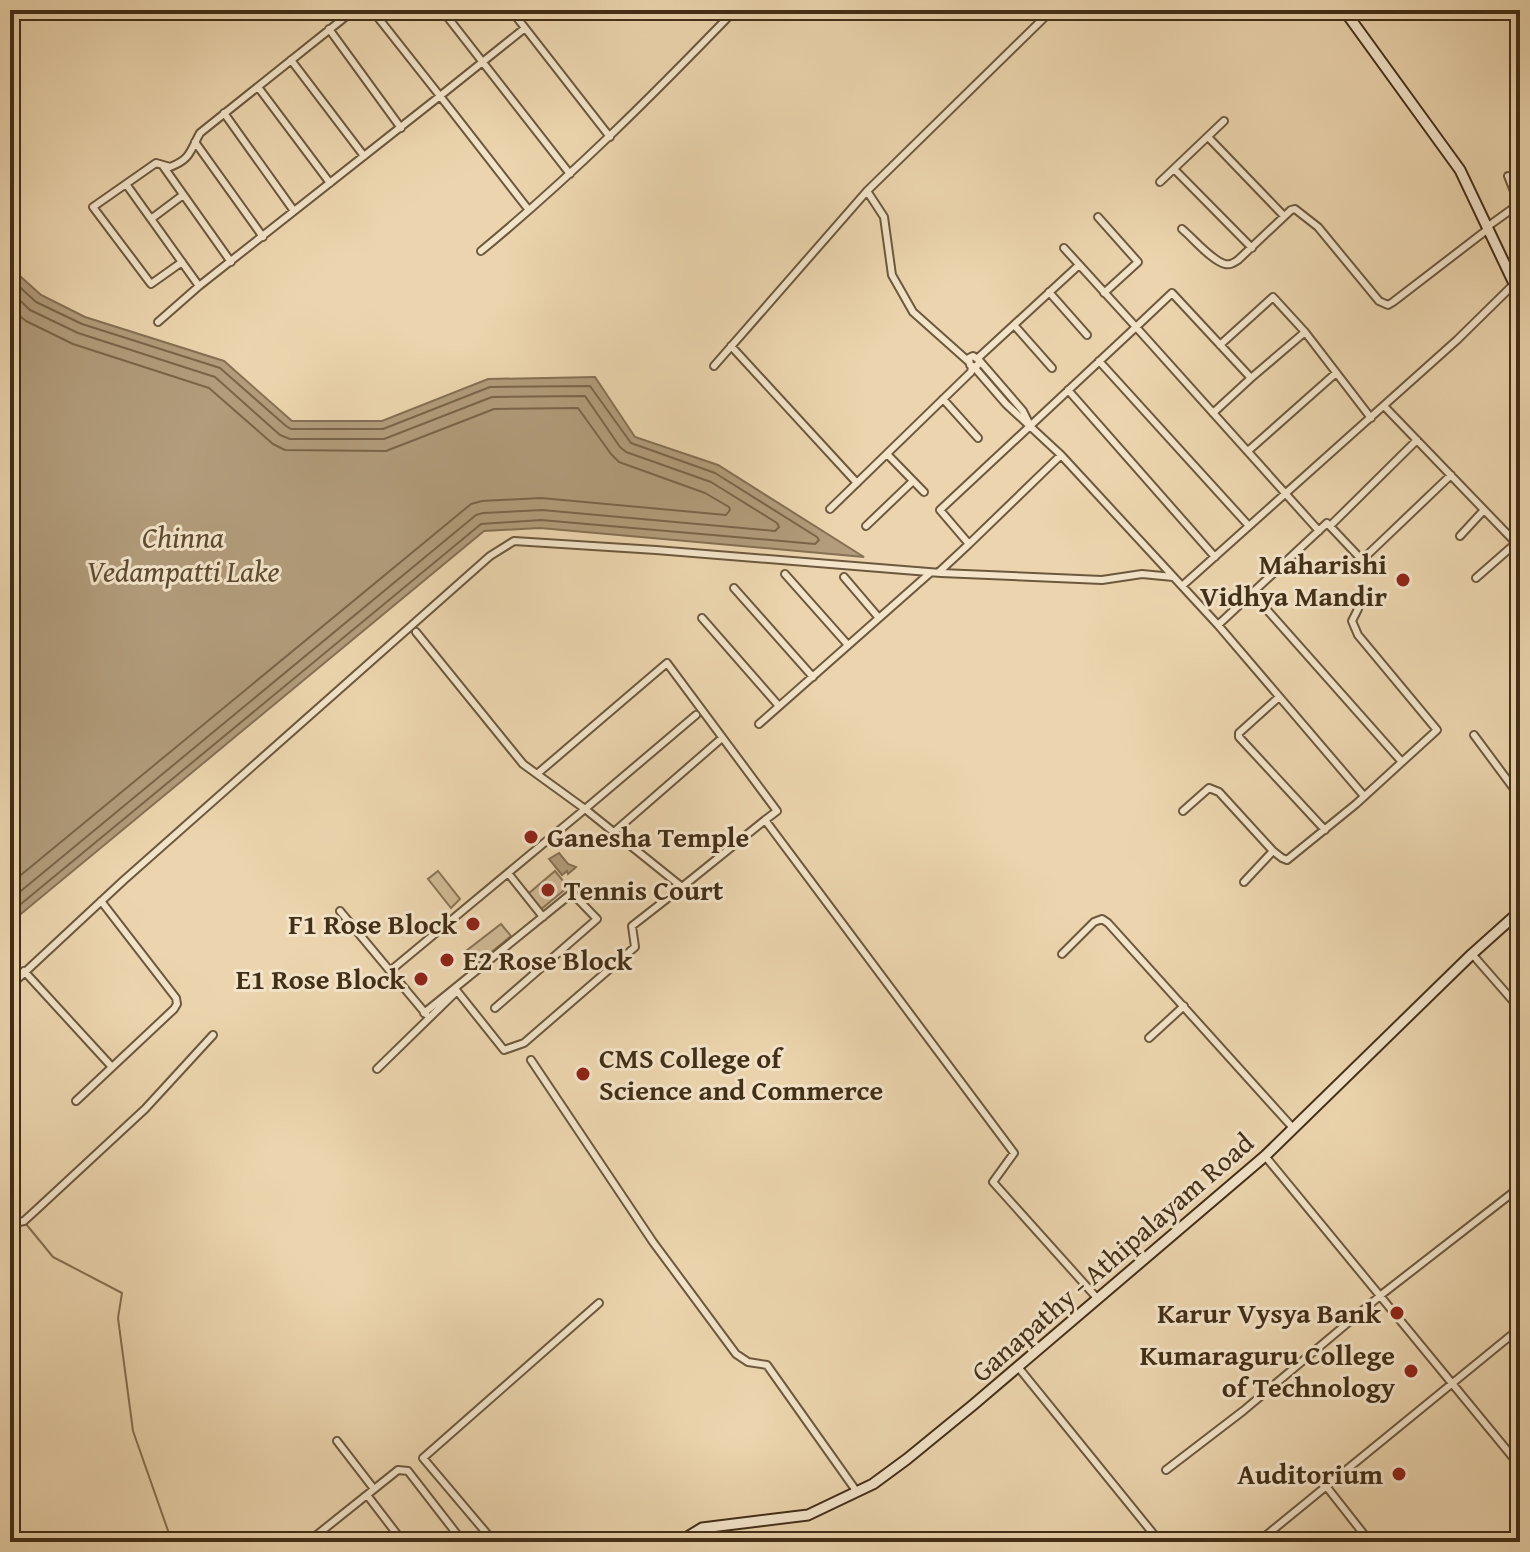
<svg xmlns="http://www.w3.org/2000/svg" width="1530" height="1552" font-family="'Gentium Book Plus',serif">
<style>
.green{fill:#cfb994;stroke:#887456;stroke-width:2}
.water{fill:#b29c7b;stroke:#857053;stroke-width:2}
.lines{fill:none;stroke-linecap:round;stroke-linejoin:round}
.shore{stroke:#7a6549;stroke-width:2}
.stream{stroke:#857053;stroke-width:2}
.minor-casing{stroke:#6c583d;stroke-width:10}
.secondary-casing{stroke:#422e17;stroke-width:13}
.minor{stroke:#f3e4ca;stroke-width:6}
.secondary{stroke:#f3e4ca;stroke-width:9}
.poi-dot{fill:#8f2418;stroke:#f3e4ca;stroke-width:3}
.labels{text-anchor:middle;stroke-width:6;stroke-linejoin:round;paint-order:stroke}
.poi-label{font-size:28px;font-weight:bold;fill:#422e17;stroke:#f3e4ca;text-anchor:end}
.street-label{font-size:28px;fill:#422e17;stroke:#f3e4ca}
.water-label{font-size:30px;font-style:italic;fill:#5e4a30;stroke:#f3e4ca}
</style>
<rect width="100%" height="100%" fill="#ecd5ae"/>
<filter id="stains"><feTurbulence type="fractalNoise" baseFrequency=".0025" numOctaves="4"/><feColorMatrix values="0 0 0 0 .2 0 0 0 0 .09 0 0 0 0 .02 0 0 0 .5 -.17"/></filter>
<radialGradient id="worn" r=".72"><stop offset=".6" stop-color="#630" stop-opacity="0"/><stop offset="1" stop-color="#630" stop-opacity=".3"/></radialGradient>
<path class="green" d="M438,871L460,899L451,908L428,879Z
M555,871L568,887L540,910L528,894Z
M501,924L511,936L477,964L466,951Z"/>
<path class="water" d="M10,267L41,295L85,317L224,361L292,421H382L488,379L595,377L635,437L718,465L864,557L540,528L484,531L10,923Z
M559,853L568,864L576,867L568,874L567,871L562,875L549,859Z"/>
<g class="lines">
<path class="shore" d="M10,278L36,302L82,324L220,368L286,426L291,429H383L490,387L590,386L631,443L715,473L817,537L819,540L815,544L541,520L481,524L10,913
M10,291L30,310L78,333L215,377L280,435L290,439H384L492,397L585,396L620,447L626,452L711,482L777,523L779,527L775,531L542,510L483,513L476,515L10,900
M10,308L26,321L73,344L209,388L273,444L285,450L386,451L494,409L578,408L611,454L619,462L705,493L729,507L730,510L726,515L541,498L482,501L471,504L10,884"/>
<path class="stream" d="M10,1204L22,1219
M26,1224L53,1257L122,1293L118,1318L133,1431L172,1542"/>
<g class="minor-casing">
<path id="minor" d="M372,10L440,96L525,28
M442,10L570,174
M511,10L610,137
M329,29L401,128
M291,60L364,156
M258,87L330,183
M224,113L294,211
M1208,137L1284,216
M195,142L263,237
M163,166L231,262
M1174,169L1252,248
M1160,182L1224,121
M126,184L199,286
M867,191L884,217L892,275L913,312L968,361
M1098,217L1138,262L1104,293
M151,219L183,195
M1487,227L1519,204L1508,176
M1182,229C1193,238 1212,261 1225,264C1231,265 1233,263 1238,260L1291,210L1295,209L1318,227L1379,301L1388,305L1393,302L1488,229
M1064,248L1136,327L940,510L969,544L1061,455L1218,625L1327,523L1362,560L1451,475
M481,251C572,176 653,95 735,10
M182,262L151,284L93,207L156,163L170,167C191,159 190,151 200,133L354,10
M1049,292L1087,335
M158,322L199,286L440,96L528,209
M1014,325L1052,368
M1220,345L1273,297L1305,332
M731,346L857,483
M978,358L1079,265
M979,360L1023,411L1029,423
M1099,361L1249,526
M714,366L867,191L1052,10
M974,367L978,365L979,360L973,356L969,358L970,365L974,367L1006,404L1061,455
M1068,390L1215,557
M943,399L978,438
M1384,406L1516,543L1476,578
M1213,413L1251,378
M1248,451L1336,373
M887,454L924,492
M830,509L971,372L972,367
M866,526L913,481
M1330,526L1417,440
M1319,531L1136,327L1172,293L1251,378L1305,332L1371,418
M1460,536L1484,510
M939,572L969,544
M785,574L848,645
M844,577L879,618
M1182,586L1457,340L1514,284
M734,588L813,677
M1252,593L1402,762
M702,618L779,706
M1218,625L1364,796
M416,632L523,764L585,809L696,715
M1279,697L1239,733V737L1325,830
M759,724L930,573
M1474,735L1520,797
M537,774L667,663L777,811L765,820
M1183,811L1209,788L1219,792L1273,851L1282,858L1287,860L1356,804L1437,730L1358,635L1352,621L1358,609
M614,832L722,738
M508,873L543,917
M1244,882L1273,851
M340,911L390,971L585,809L682,887L765,820L1014,1153L993,1182L1097,1298
M1062,954L1094,922L1102,919L1108,923L1293,1128
M1472,954L1520,1009
M24,971L112,1067
M390,971L426,1014
M10,986L124,880L490,556L514,541L656,550L941,573L1102,580L1142,574L1173,577
M424,1013L572,893L597,919L495,1008
M1149,1038L1184,1006
M531,1060L653,1242L736,1354L748,1362L767,1365L857,1492
M377,1069L457,991L504,1050L524,1043L635,947L632,926L682,887
M76,1101L174,1009L177,1004L176,998L101,901
M1265,1156L1520,1466
M10,1224L24,1221L35,1211L145,1109L213,1035
M1018,1367L1160,1542
M337,1441L374,1489
M1166,1470L1243,1411L1381,1295L1520,1187
M1326,1486L1370,1542
M367,1495L403,1542
M308,1542L398,1470L408,1471L463,1542
M494,1542L423,1458L599,1303
M1258,1542L1520,1328"/>
</g>
<g class="secondary-casing">
<path id="secondary" d="M1344,10L1460,170L1520,296
M679,1542L702,1528L808,1515L873,1484L907,1459L973,1405L1265,1156L1472,954L1520,911"/>
</g>
<use href="#minor" class="minor"/>
<use href="#secondary" class="secondary"/>
</g>
<g class="poi-dot">
<circle cx="1403" cy="580" r="8"/>
<circle cx="531" cy="837" r="8"/>
<circle cx="548" cy="890" r="8"/>
<circle cx="473" cy="924" r="8"/>
<circle cx="447" cy="960" r="8"/>
<circle cx="421" cy="979" r="8"/>
<circle cx="583" cy="1074" r="8"/>
<circle cx="1397" cy="1313" r="8"/>
<circle cx="1411" cy="1371" r="8"/>
<circle cx="1399" cy="1474" r="8"/>
</g>
<g class="labels">
<g class="poi-label">
<text x="1387" y="574">Maharishi<tspan x="1387" dy="32">Vidhya Mandir</tspan></text>
<text x="547" y="847" text-anchor="start">Ganesha Temple</text>
<text x="564" y="900" text-anchor="start">Tennis Court</text>
<text x="457" y="934">F1 Rose Block</text>
<text x="463" y="970" text-anchor="start">E2 Rose Block</text>
<text x="405" y="989">E1 Rose Block</text>
<text x="599" y="1068" text-anchor="start">CMS College of<tspan x="599" dy="32">Science and Commerce</tspan></text>
<text x="1381" y="1323">Karur Vysya Bank</text>
<text x="1395" y="1365">Kumaraguru College<tspan x="1395" dy="32">of Technology</tspan></text>
<text x="1383" y="1484">Auditorium</text>
</g>
<g class="street-label">
<text transform="translate(1112 1257) rotate(-41)" y="10">Ganapathy - Athipalayam Road</text>
</g>
<g class="water-label">
<text x="183" y="548">Chinna<tspan x="183" dy="34">Vedampatti Lake</tspan></text>
</g>
</g>
<rect width="1530" height="1552" fill="none" stroke="#ecd5ae" stroke-width="40"/>
<rect x="12" y="12" width="1506" height="1528" fill="none" stroke="#422e17" stroke-width="4"/>
<rect x="20" y="20" width="1490" height="1512" fill="none" stroke="#422e17" stroke-width="2"/>
<rect width="100%" height="100%" filter="url(#stains)"/>
<rect width="100%" height="100%" fill="url(#worn)"/>
</svg>
